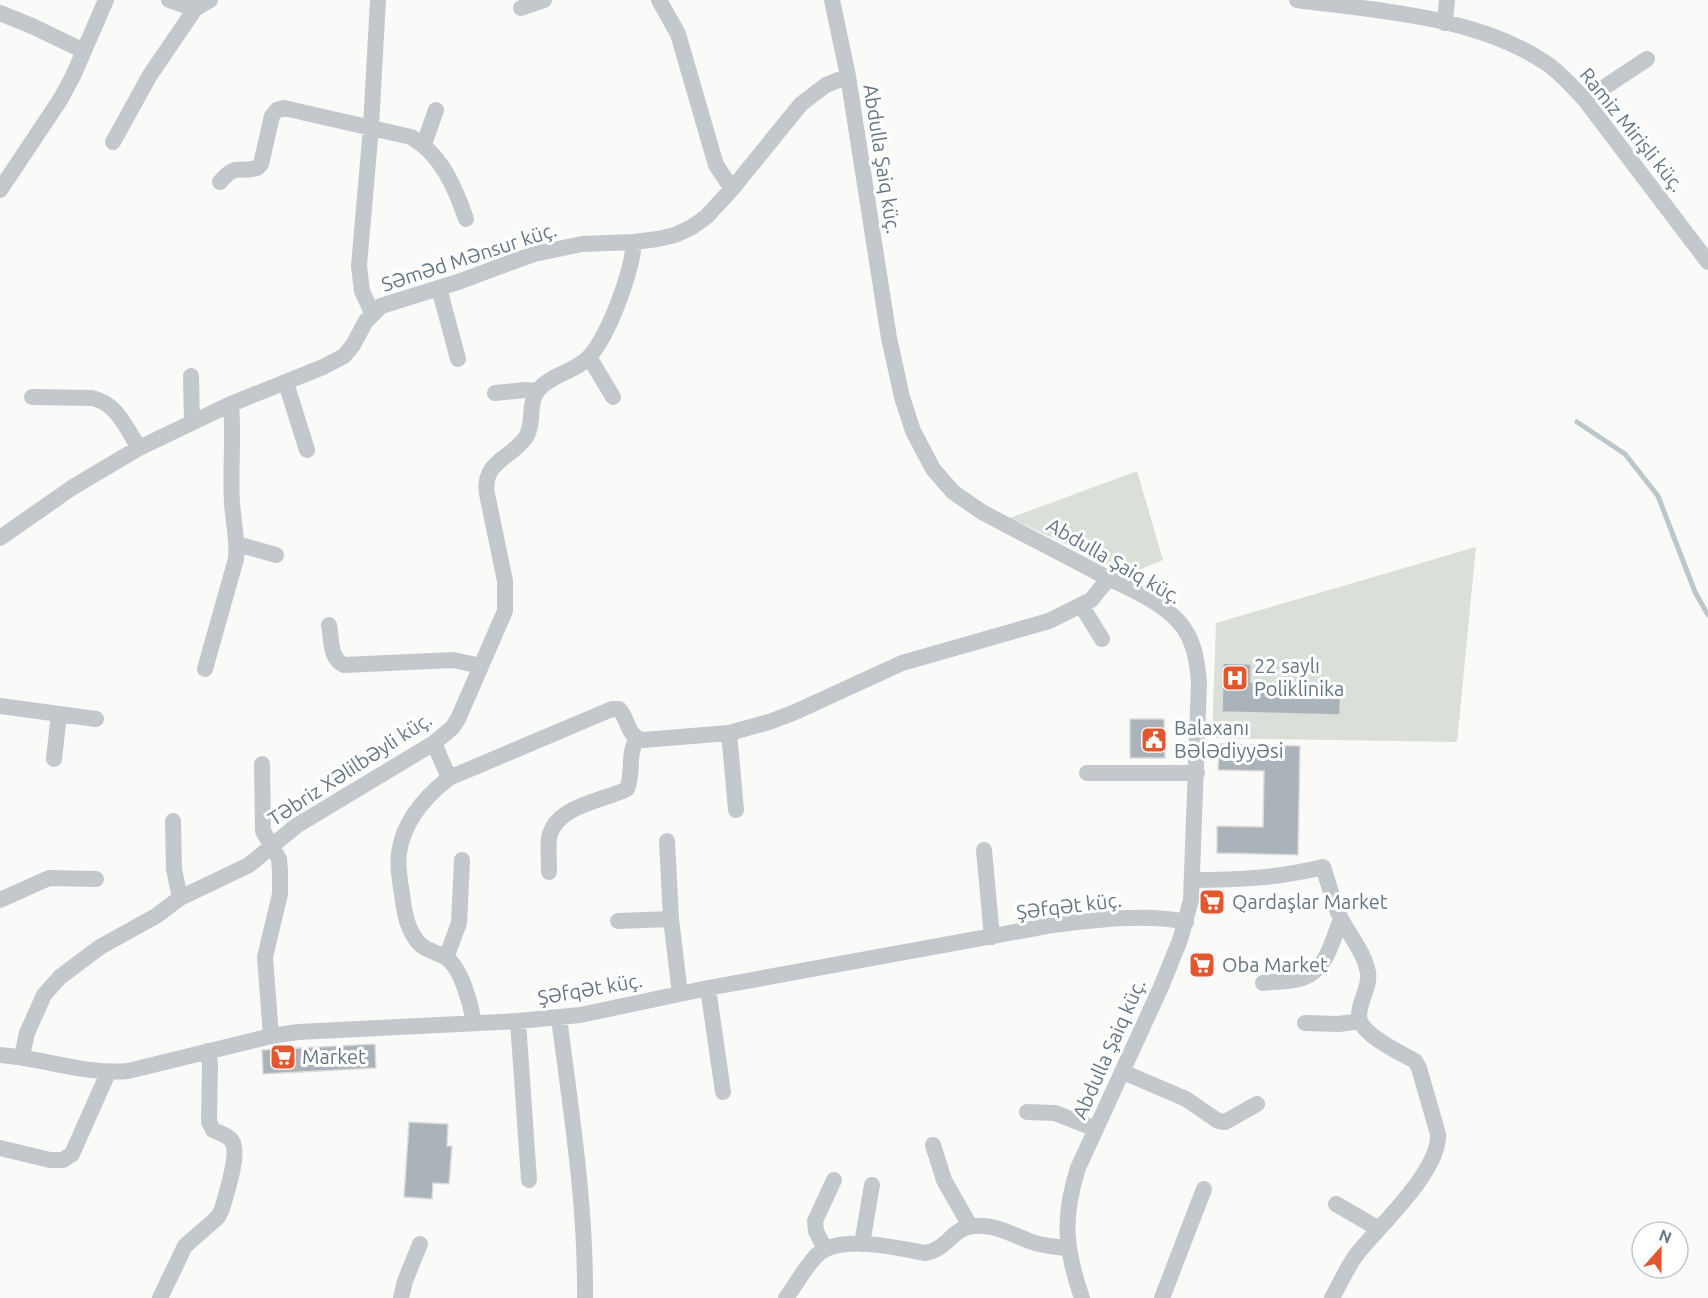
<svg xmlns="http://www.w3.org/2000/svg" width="1708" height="1298" font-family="Ubuntu,sans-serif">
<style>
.green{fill:#dadfd7}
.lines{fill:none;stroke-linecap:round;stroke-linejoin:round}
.stream{stroke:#bbc7cb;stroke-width:5}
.building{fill:#aab3b9;stroke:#dcdcda;stroke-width:1.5}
.minor{stroke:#c3c8cc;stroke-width:16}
.labels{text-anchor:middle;stroke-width:6;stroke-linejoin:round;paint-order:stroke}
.street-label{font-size:20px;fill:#657683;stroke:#fff}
.poi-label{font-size:20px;fill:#657683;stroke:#fff;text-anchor:start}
</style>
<rect width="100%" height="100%" fill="#fafaf8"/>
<path class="green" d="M1137,471L1163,560L1129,574L1010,518Z
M1476,547L1457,742L1212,738L1216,623Z"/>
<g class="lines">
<path class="stream" d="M1577,422L1625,454L1658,496L1695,592L1708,615"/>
</g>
<path class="building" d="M1223,663L1251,664V682L1341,684L1340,715L1222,712Z
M1130,719H1164L1165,758H1130Z
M1219,744L1300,746L1298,855L1217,853V826L1263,827L1264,771L1218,770Z
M375,1044L376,1068L263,1074L262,1050Z
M409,1122L448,1124L447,1146H452L449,1184L433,1183L432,1199L404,1197Z"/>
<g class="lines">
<path class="minor" d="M169,0L195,9L210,0
M659,0L678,34L716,165L732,189
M832,0L848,76L889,338L902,397L913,431L933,469L953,492L982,512C1021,533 1061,553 1100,574C1127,587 1159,600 1179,622C1194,639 1197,660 1199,682L1191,900L1180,940L1161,987L1078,1168C1062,1218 1065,1249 1082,1298
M1297,0C1379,11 1479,16 1549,65C1562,75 1574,88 1585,100L1708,262
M521,8L544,0
M0,13L32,26L84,51
M1445,23L1447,0
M1585,100L1647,59
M113,142L150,75L195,9
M424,144L436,110
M220,182C236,163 237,173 257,168L261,164L272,116L277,110L284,108L411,137C441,154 455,187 466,219
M0,190L60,100L73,76L106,0
M439,288L458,359
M372,313L362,291L359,266L371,127L378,0
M589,357L613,397
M191,376L192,423
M286,383L307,450
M495,393L525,390L536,391
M32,397L92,398C117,403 126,428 139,448
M0,538L73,487L139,448L231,404L323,367L344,356L353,345L366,321L381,306L458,282L534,254L582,244L634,242L658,239L675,235L692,227L706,217L732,189L801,104L826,85L848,76
M237,544L276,555
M1081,605L1102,639
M329,625C332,639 329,658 344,665L453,660L481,666
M205,669L236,559C238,539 233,522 232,503C230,470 234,437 231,404
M0,706L96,719
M729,733L736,810
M434,743L449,778
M54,759L59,714
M262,764L263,831L279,859L280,871V894L265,957L271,1036
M1087,773H1197
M173,821L174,869L180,898
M667,841L671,919L680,994
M984,850L992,937
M549,872C549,861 548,849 549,838C555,805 604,801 627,789C634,772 627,754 637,739
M1193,880C1237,880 1279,878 1323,867C1329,884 1333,903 1341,919C1350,936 1364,952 1368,972C1371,989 1355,1006 1360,1021C1366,1037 1401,1053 1415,1061L1419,1068L1438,1134C1440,1171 1380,1225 1357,1254C1347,1267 1340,1284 1332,1298
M0,900L49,878L96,879
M618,921L671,919
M446,958L459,923L462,860
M1263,983C1276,981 1293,982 1305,977C1327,969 1333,938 1341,919
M708,988L723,1092
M559,1018C571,1111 586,1204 585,1298
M518,1021L529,1180
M474,1023C471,1005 461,966 445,957C434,951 422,950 415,938C406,925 404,909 402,894C400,881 397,867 399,853C403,822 426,796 449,778L612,709H619C629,720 627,737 643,740L729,733L769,722L793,713L902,663L1049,621L1091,600L1109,578
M1305,1023L1339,1024L1360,1021
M0,1055C43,1058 85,1075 128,1071L271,1036L298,1032L518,1021L580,1015L708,988L1053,925C1093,920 1147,913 1186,922
M22,1056L27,1033L44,995L60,977L100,947L156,916L180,898L249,865L296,826L434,743L452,728L458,719L505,611V581L487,494C482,461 511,459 526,437C535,423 527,402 539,389C552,374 575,372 589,357C609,335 632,272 634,242
M1123,1072L1186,1099L1218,1121L1225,1122L1257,1104
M1027,1112L1055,1113L1096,1129
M933,1145L944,1180L970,1226
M0,1148L50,1160H63L72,1154L108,1073
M1336,1204L1379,1229
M862,1244L872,1185
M825,1249L816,1231L815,1221L834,1180
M160,1298L185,1246L218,1217L222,1209C226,1194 239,1157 233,1143C230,1136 220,1133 213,1130L209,1122L210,1065L208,1051
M401,1298L405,1281L420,1244
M786,1298C796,1284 805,1268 816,1256C839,1233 897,1248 925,1253C946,1250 951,1231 968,1227C991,1221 1014,1236 1035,1243C1046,1246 1056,1247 1067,1248
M1162,1298L1204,1189"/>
</g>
<defs>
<g id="hospital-square" transform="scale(1.35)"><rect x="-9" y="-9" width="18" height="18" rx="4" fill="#e4572e" stroke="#fff"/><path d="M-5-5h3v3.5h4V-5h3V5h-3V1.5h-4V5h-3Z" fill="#fff"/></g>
<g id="civic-square" transform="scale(1.35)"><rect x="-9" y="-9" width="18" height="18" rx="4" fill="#e4572e" stroke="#fff"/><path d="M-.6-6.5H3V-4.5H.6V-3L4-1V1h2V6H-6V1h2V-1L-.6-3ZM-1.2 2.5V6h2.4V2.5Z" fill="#fff"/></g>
<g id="supermarket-square" transform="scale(1.35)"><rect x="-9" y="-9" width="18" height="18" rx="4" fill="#e4572e" stroke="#fff"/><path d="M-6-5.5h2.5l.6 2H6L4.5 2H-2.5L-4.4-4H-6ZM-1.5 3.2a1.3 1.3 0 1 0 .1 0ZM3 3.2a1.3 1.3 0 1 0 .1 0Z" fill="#fff"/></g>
</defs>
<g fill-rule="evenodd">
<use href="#hospital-square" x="1235" y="678"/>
<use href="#civic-square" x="1154" y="740"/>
<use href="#supermarket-square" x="1212" y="902"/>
<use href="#supermarket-square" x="1202" y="965"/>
<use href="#supermarket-square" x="283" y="1057"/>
</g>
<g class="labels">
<g class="street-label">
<text transform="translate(1632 130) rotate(51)" y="7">Ramiz Mirişli küç.</text>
<text transform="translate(882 159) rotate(81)" y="7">Abdulla Şaiq küç.</text>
<text transform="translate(469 257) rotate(-18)" y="7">Səməd Mənsur küç.</text>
<text transform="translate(1114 561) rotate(30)" y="7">Abdulla Şaiq küç.</text>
<text transform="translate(350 769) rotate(-33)" y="7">Təbriz Xəlilbəyli küç.</text>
<text transform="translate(1069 906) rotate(-7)" y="7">Şəfqət küç.</text>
<text transform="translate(590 989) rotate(-10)" y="7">Şəfqət küç.</text>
<text transform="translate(1109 1049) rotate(-66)" y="7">Abdulla Şaiq küç.</text>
</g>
<g class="poi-label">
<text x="1254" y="673">22 saylı<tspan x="1254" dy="23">Poliklinika</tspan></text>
<text x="1174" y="735">Balaxanı<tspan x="1174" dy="23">Bələdiyyəsi</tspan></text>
<text x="1232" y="909">Qardaşlar Market</text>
<text x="1222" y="972">Oba Market</text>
<text x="302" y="1064">Market</text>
</g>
</g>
<g transform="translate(1660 1250) rotate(21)"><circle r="28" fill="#ffffff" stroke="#c1c8cd" stroke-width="1.5"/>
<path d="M0-4.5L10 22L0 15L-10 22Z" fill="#e4572e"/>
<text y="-9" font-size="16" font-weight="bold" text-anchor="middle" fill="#657683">N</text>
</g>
</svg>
